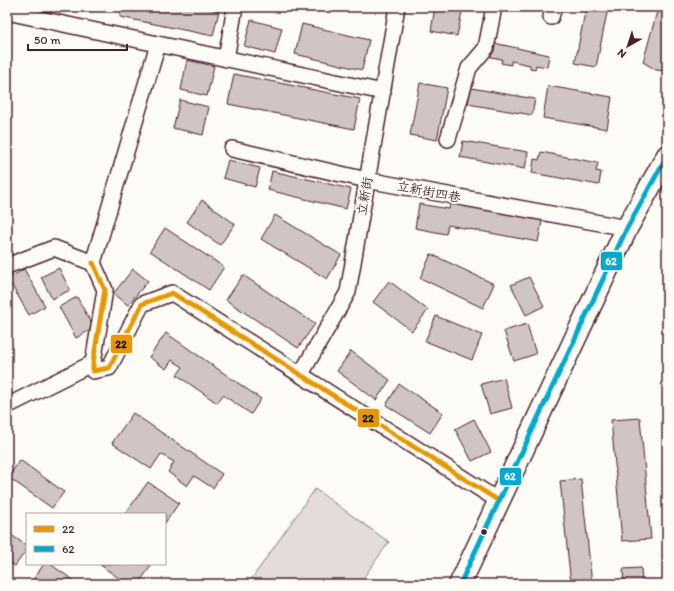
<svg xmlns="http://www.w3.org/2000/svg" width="674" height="591" font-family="Itim,'LXGW WenKai TC',sans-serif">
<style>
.green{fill:#e3dcda;stroke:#967e82}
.building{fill:#d0c5c4;stroke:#4a1f2b}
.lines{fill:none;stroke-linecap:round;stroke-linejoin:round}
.street-casing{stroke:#4a1f2b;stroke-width:18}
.secondary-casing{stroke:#4a1f2b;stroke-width:24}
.street{stroke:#fdfcf7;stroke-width:15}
.secondary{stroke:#fdfcf7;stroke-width:21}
.bus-1-casing{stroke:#fdfcf7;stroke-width:8}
.bus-2-casing{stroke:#fdfcf7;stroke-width:8}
.bus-1{stroke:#e69804;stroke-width:5}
.bus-2{stroke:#00a9ce;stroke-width:5}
.bus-dot{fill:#4a1f2b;stroke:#fdfcf7;stroke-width:1.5}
.labels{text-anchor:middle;stroke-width:4;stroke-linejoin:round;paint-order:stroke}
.street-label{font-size:13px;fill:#4a1f2b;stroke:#fdfcf7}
.line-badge{stroke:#fdfcf7;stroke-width:1.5}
.badge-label{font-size:11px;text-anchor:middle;font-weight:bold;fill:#fff}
.pale-badge-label{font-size:11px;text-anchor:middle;font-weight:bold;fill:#111}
</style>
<rect width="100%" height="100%" fill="#fdfcf7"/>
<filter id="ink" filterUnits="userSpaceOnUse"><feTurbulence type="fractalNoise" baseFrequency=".025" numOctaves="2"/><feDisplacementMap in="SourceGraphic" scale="8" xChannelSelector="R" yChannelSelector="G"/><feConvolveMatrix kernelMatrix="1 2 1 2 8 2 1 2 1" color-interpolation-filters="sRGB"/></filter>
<g filter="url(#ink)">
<path class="green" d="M315,489L389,542L359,584H248Z"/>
<path class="building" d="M122,7H199L219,11L213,36L120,17Z
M435,7H463L457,36L431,31Z
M586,7L608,8L596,67L575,63Z
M658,8L667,12L666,71L656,70L643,62Z
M251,20L282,28L275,54L244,46Z
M302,24L369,40L362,70L295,54Z
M494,43L549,55L547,67L536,65L535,69L530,68V65L511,61V65L501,63L502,59L491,57Z
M187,60L214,66L207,96L181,90Z
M234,74L360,99L354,129L228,104Z
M420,83L447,88L437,140L410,135Z
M548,86L612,97L607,129L543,118Z
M471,88L535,99L532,115L468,104Z
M180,100L209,107L203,135L173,128Z
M463,141L528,152L525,169L460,157Z
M541,152L598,163L596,171L601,172L599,185L532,173L534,159L539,160Z
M228,160L260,168L255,187L223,178Z
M272,171L351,189L346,209L268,190Z
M451,199L543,216L538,242L448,225L446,234L415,228L419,204L449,209Z
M202,200L235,224L220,245L187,222Z
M275,215L341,255L327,279L261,239Z
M165,228L224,267L209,290L150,251Z
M431,254L494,284L483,308L420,278Z
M59,268L70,290L52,299L41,277Z
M24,269L45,306L29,315L8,279Z
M133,269L148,281L128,305L113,294Z
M243,275L315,324L298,348L226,300Z
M529,277L544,306L526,315L511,285Z
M389,281L428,310L412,331L373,302Z
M77,297L94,328L76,338L59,307Z
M436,316L482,335L472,360L425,341Z
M527,324L536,354L514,361L504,331Z
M166,333L261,399L251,414L223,395L217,403L177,375L183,367L172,360L166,369L149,357Z
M351,351L390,380L376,400L337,371Z
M504,378L512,408L490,414L481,384Z
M399,384L443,413L430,433L386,405Z
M133,413L222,474L213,488L194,476L187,486L168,472L174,462L161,454L151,469L112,443Z
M640,418L651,539L622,541L611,420Z
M474,419L491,452L472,461L455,429Z
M20,460L64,492L52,508L8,477Z
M581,479L592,584H571L560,481Z
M148,482L179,503L165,523V514H125Z
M7,532L27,546V549L15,566L7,561Z
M44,564H50L79,584H30Z
M99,564H148L151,566L138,584H127Z
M641,568L642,584H624L623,569Z"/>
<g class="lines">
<g class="street-casing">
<path id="street" d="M7,12L383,92
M551,17L554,7
M226,59L235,7
M448,139L469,68L486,48L494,7
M232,149L367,180L627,228
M93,263L105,290L93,363V371L109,368L142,304L172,293L499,501
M7,266L54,248L93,263L158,44
M301,374L348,292L397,7
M7,406L93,363"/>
</g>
<g class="secondary-casing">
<path id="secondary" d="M460,584L627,228L667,156"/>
</g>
<use href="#street" class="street"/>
<use href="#secondary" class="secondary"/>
<g class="bus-1-casing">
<path id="bus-1" d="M93,263L105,290L93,363V371L109,368L142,304L172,293L499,501"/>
</g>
<g class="bus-2-casing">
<path id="bus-2" d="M460,584L627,228L667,156"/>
</g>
<use href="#bus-1" class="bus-1"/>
<use href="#bus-2" class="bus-2"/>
</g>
</g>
<circle class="bus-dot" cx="484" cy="532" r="3.5"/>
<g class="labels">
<g class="street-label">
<text transform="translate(429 191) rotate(11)" y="5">立新街四巷</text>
<text transform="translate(364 196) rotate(-80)" y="5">立新街</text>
</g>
</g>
<g class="line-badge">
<rect x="600" y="251" width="23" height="20" rx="4" fill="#00a9ce"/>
<rect x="110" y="334" width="23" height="20" rx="4" fill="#e69804"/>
<rect x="357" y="408" width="23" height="20" rx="4" fill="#e69804"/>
<rect x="499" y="467" width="23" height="19" rx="4" fill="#00a9ce"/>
</g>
<g class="badge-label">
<text x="611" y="265">62</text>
<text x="510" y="480">62</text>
</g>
<g class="pale-badge-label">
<text x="121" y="348">22</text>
<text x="368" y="422">22</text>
</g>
<rect width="674" height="591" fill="none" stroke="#fdfcf7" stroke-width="24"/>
<rect x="12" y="12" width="650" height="567" fill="none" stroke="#4a1f2b" stroke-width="1.5" filter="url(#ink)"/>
<rect x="26" y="513" width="140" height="52" fill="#fdfcf7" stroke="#b5a4a5"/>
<rect x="34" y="526" width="20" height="6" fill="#e69804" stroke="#b5a4a5"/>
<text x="62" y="533" font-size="12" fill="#4a1f2b">22</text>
<rect x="34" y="546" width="20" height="6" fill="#00a9ce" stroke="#b5a4a5"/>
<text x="62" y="553" font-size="12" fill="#4a1f2b">62</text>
<g transform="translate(628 46) rotate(219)" stroke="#fdfcf7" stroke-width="3" paint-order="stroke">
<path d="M0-3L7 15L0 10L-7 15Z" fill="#4a1f2b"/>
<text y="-6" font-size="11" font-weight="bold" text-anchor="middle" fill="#4a1f2b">N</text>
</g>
<path d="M28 44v6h99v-6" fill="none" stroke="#4a1f2b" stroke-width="2"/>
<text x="34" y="44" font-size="12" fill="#4a1f2b" stroke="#fdfcf7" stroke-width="3" paint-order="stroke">50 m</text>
</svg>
